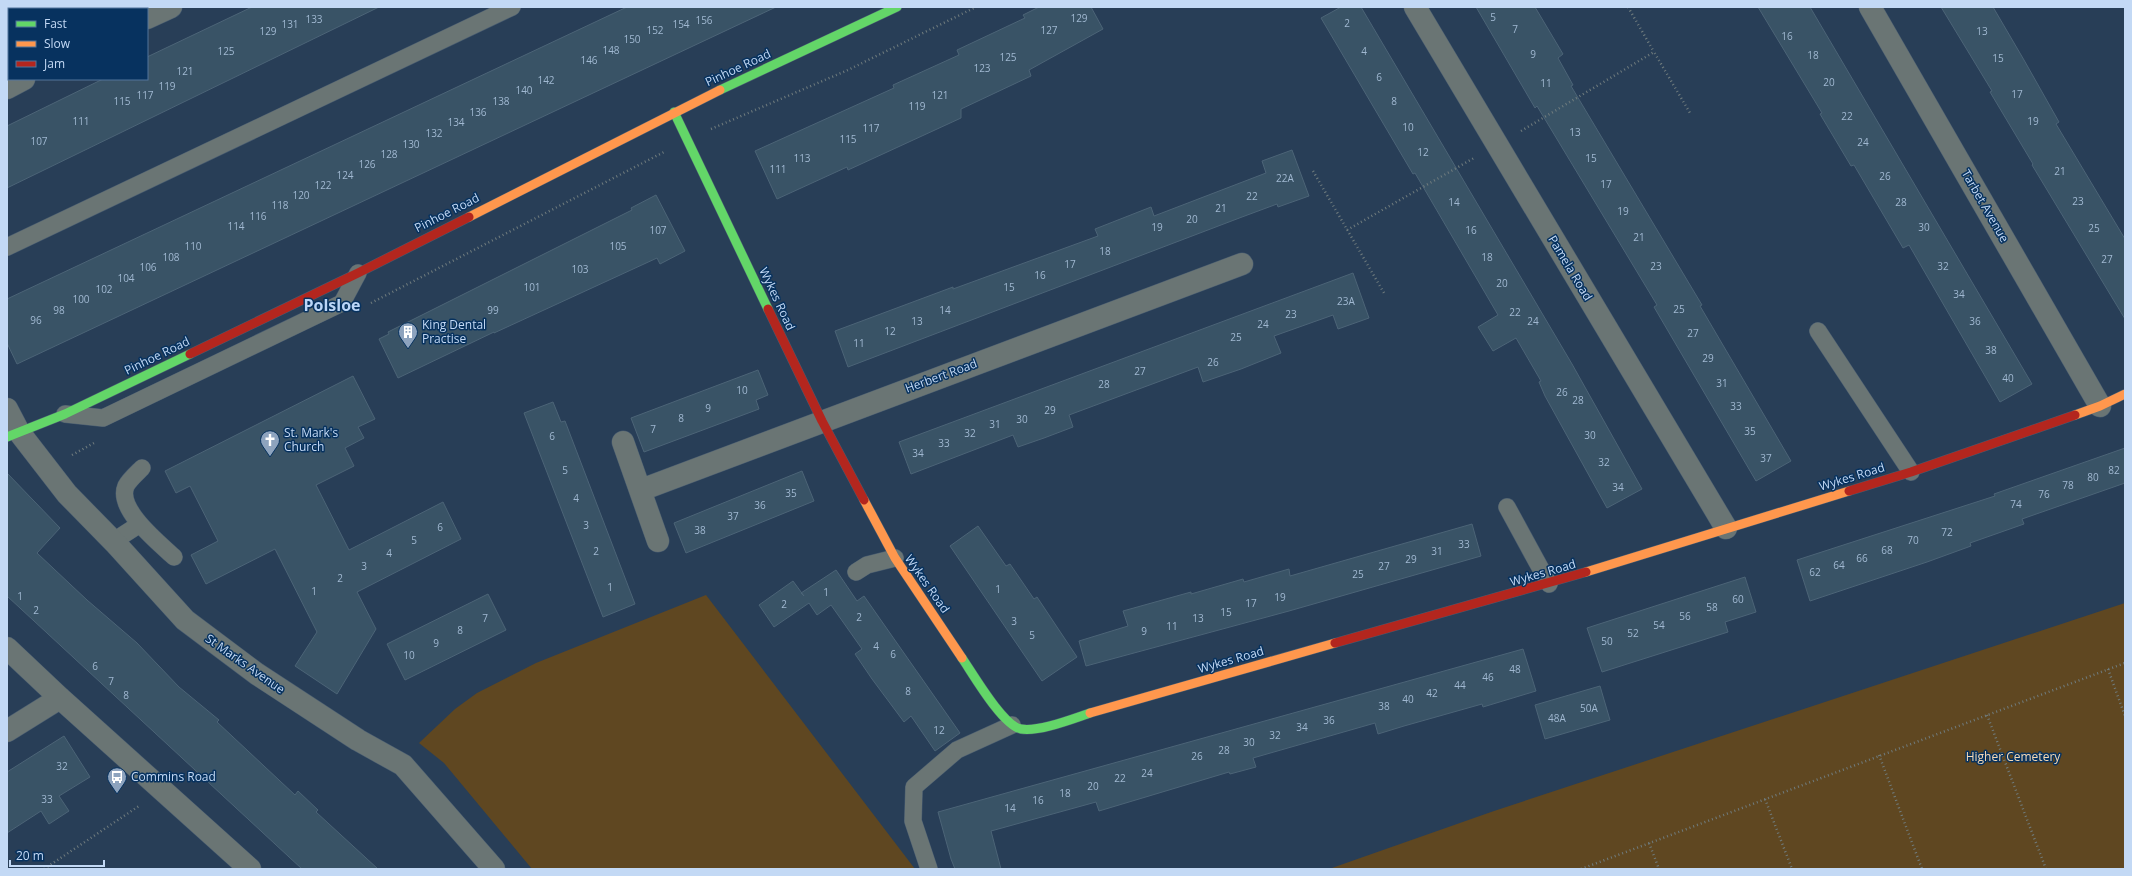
<svg xmlns="http://www.w3.org/2000/svg" width="2132" height="876" font-family="'Open Sans',sans-serif">
<style>
.green{fill:#5f4721}
.building{fill:#395366;stroke:#4c6477}
.lines{fill:none;stroke-linecap:round;stroke-linejoin:round}
.lane-casing{stroke:#475b70;stroke-width:18}
.street-casing{stroke:#475b70;stroke-width:23}
.fast-casing{stroke:#475b70;stroke-width:10}
.slow-casing{stroke:#475b70;stroke-width:10}
.jam-casing{stroke:#475b70;stroke-width:10}
.path{stroke:#707c7e;stroke-width:2.5;stroke-dasharray:1 3;stroke-linecap:butt}
.lane{stroke:#6a7574;stroke-width:17}
.street{stroke:#6a7574;stroke-width:22}
.fast{stroke:#63d668;stroke-width:9}
.slow{stroke:#ff974d;stroke-width:9}
.jam{stroke:#b3261e;stroke-width:9}
.labels{text-anchor:middle;stroke-width:3;stroke-linejoin:round;paint-order:stroke}
.number-label{font-size:10px;fill:#a0b8d1}
.street-label{font-size:12px;fill:#c3d9f5;stroke:#07325f}
.poi-label{font-size:12px;fill:#c3d9f5;stroke:#07325f;text-anchor:start}
.park-label{font-size:12px;fill:#f8dab3;stroke:#07325f}
.district-label{font-size:16px;font-weight:bold;fill:#bbd6f7;stroke:#07325f}
</style>
<rect width="100%" height="100%" fill="#283e57"/>
<path class="green" d="M706,595L915,869H532L444,763L419,743L455,709L477,693L536,663Z
M2125,603V869H1329L1494,811Z"/>
<path class="building" d="M252,7H379L7,188V126L103,79H147V57Z
M627,7H776L17,364L7,343V299Z
M1039,7H1091L1103,29L1029,70L1031,76L961,109V118L848,170L847,167L777,199L755,151L894,88L893,85L959,55L957,50L1025,18L1023,15Z
M1341,7H1361L1572,364L1642,489L1607,508L1545,396L1539,382L1541,381L1516,338L1493,351L1478,327L1498,315L1415,173L1413,174L1321,18Z
M1476,7H1535L1563,54L1558,58L1573,85L1571,86L1702,305L1700,306L1791,461L1756,481L1654,307L1657,305L1537,106L1535,108Z
M1758,7H1810L2032,384L2000,402L1909,245L1903,248L1854,165L1851,166L1820,114L1822,113Z
M1941,7H1993L2024,60L2059,122L2056,124L2125,239V319L2032,165L2033,164L1990,92L1992,91Z
M1292,150L1309,196L1278,207L1277,204L1242,217L848,367L835,331L953,287V289L1098,236L1095,229L1151,207L1154,216L1266,173L1262,161Z
M656,195L685,251L660,264L657,258L494,333V332L398,378L379,339L389,334L388,332L632,210L631,208Z
M1353,273L1369,318L1338,329L1333,315L1274,336L1281,353L1241,369L1203,382L1198,367L1069,415L1073,427L1044,438L1018,447L1013,435L911,474L899,442Z
M758,370L768,395L756,400L759,409L644,452L631,418Z
M353,376L375,419L358,427L364,438L345,448L354,466L316,485L349,550L443,502L461,539L357,592L376,629L337,694L295,666L317,632L275,549L206,584L191,555L218,541L190,486L176,493L165,471Z
M553,402L561,422L565,421L635,604L603,617L524,413Z
M2125,448V483L2022,519L2024,524L1970,543L1971,546L1927,562L1810,601L1797,560L1995,496L1994,494Z
M802,471L814,501L686,553L674,523Z
M7,473L60,528L37,553L87,600L137,643L179,687L219,720L217,722L295,795L298,791L318,810L316,812L378,869H302L7,596Z
M1472,524L1481,556L1289,611L1086,666L1079,641L1128,626L1123,611L1191,592V594L1243,579L1244,582L1289,569L1290,576Z
M978,526L1006,566L1010,564L1034,599L1037,597L1077,657L1042,681L950,546Z
M836,570L857,601L864,596L960,733L935,751L911,716L904,722L872,679L855,654L862,649L831,605L817,615L809,603L774,627L759,605L793,581L804,596L801,593Z
M1745,577L1756,612L1725,622L1728,632L1602,672L1587,628Z
M488,594L506,630L405,680L387,644Z
M1523,649L1536,691L1483,707L1482,704L1404,726L1378,734L1375,723L1253,758L1256,767L1230,774L1229,772L1099,811L1096,802L991,831L1001,869H955L951,859L938,812Z
M1600,686L1610,720L1545,739L1535,705Z
M64,736L90,777L59,796L69,811L49,824L41,811L7,833V772Z"/>
<g class="lines">
<g class="lane-casing">
<path id="lane" d="M7,247L512,7
M1818,331L1911,472
M65,414L103,418L342,303L358,273
M142,468C137,473 129,480 126,486C116,509 159,543 174,557
M1507,507L1549,584
M116,544L123,535L140,524
M856,572L867,565L895,558
M929,869L913,821L914,787L957,750L1012,725"/>
</g>
<g class="street-casing">
<path id="street" d="M123,7L124,9
M1415,7L1726,528
M1870,7L2100,406
M147,18L171,7
M7,88L24,79
M7,409L19,432L67,494L116,544L185,620L257,674L358,740L403,765L494,869
M623,442L658,541
M641,490L1242,264
M7,648L60,698L250,869
M7,731L60,698"/>
</g>
<g class="fast-casing">
<path id="fast" d="M720,90L897,7
M674,112L768,309
M7,437L65,414L190,354
M962,658C973,674 1003,726 1021,729C1039,732 1072,719 1090,713"/>
</g>
<g class="slow-casing">
<path id="slow" d="M469,217L720,90
M2075,415L2100,406L2125,394
M864,500L895,558L962,658
M1586,572L1849,491
M1090,713L1335,643"/>
</g>
<g class="jam-casing">
<path id="jam" d="M768,309L822,421L864,500
M190,354L358,273L469,217
M1849,491L1911,472L2075,415
M1335,643L1586,572"/>
</g>
<path class="path" d="M1628,7L1654,52
M711,129L848,70L976,7
M1521,131L1654,52L1690,113
M1313,171L1384,293
M1347,230L1474,158
M371,303L664,152
M72,455L94,443
M2108,669L2125,716
M1987,715L2046,869
M1879,755L1922,869
M1765,799L1792,869
M1649,843L1659,869
M44,869L139,806
M1581,869L2125,663"/>
<use href="#lane" class="lane"/>
<use href="#street" class="street"/>
<use href="#fast" class="fast"/>
<use href="#slow" class="slow"/>
<use href="#jam" class="jam"/>
</g>
<defs>
<g id="building-pin" transform="scale(1)"><path d="M0 17L-7.5 6A9.5 9.5 0 1 1 7.5 6Z" fill="#8da3be" stroke="#07325f"/><path d="M-4-6H4V6H1V3H-1V6H-4ZM-2.5-4.3h1.7v1.8h-1.7ZM.8-4.3h1.7v1.8H.8ZM-2.5-1h1.7V.8h-1.7ZM.8-1h1.7V.8H.8Z" fill="#fff"/></g>
<g id="church-pin" transform="scale(1)"><path d="M0 17L-7.5 6A9.5 9.5 0 1 1 7.5 6Z" fill="#8da3be" stroke="#07325f"/><path d="M-1.2-6h2.4v3.5h3.3v2.4h-3.3V6h-2.4V-.1h-3.3v-2.4h3.3Z" fill="#fff"/></g>
<g id="bus-pin" transform="scale(1)"><path d="M0 17L-7.5 6A9.5 9.5 0 1 1 7.5 6Z" fill="#8da3be" stroke="#07325f"/><path d="M-5-6H5V4H4V6H2V4H-2V6H-4V4H-5ZM-3.5-4V0h7V-4ZM-3.5 1.2v1.5H-2V1.2ZM2 1.2v1.5H3.5V1.2Z" fill="#fff"/></g>
</defs>
<g fill-rule="evenodd">
<use href="#building-pin" x="408" y="332"/>
<use href="#church-pin" x="270" y="440"/>
<use href="#bus-pin" x="117" y="777"/>
</g>
<g class="labels">
<g class="number-label">
<text x="1493" y="21">5</text>
<text x="1079" y="22">129</text>
<text x="314" y="23">133</text>
<text x="704" y="24">156</text>
<text x="1347" y="27">2</text>
<text x="290" y="28">131</text>
<text x="681" y="28">154</text>
<text x="1515" y="33">7</text>
<text x="655" y="34">152</text>
<text x="1049" y="34">127</text>
<text x="268" y="35">129</text>
<text x="1982" y="35">13</text>
<text x="1787" y="40">16</text>
<text x="632" y="43">150</text>
<text x="611" y="54">148</text>
<text x="226" y="55">125</text>
<text x="1364" y="55">4</text>
<text x="1533" y="58">9</text>
<text x="1813" y="59">18</text>
<text x="1008" y="61">125</text>
<text x="1998" y="62">15</text>
<text x="589" y="64">146</text>
<text x="982" y="72">123</text>
<text x="185" y="75">121</text>
<text x="1379" y="81">6</text>
<text x="546" y="84">142</text>
<text x="1829" y="86">20</text>
<text x="1546" y="87">11</text>
<text x="167" y="90">119</text>
<text x="524" y="94">140</text>
<text x="2017" y="98">17</text>
<text x="145" y="99">117</text>
<text x="940" y="99">121</text>
<text x="122" y="105">115</text>
<text x="501" y="105">138</text>
<text x="1394" y="105">8</text>
<text x="917" y="110">119</text>
<text x="478" y="116">136</text>
<text x="1847" y="120">22</text>
<text x="81" y="125">111</text>
<text x="2033" y="125">19</text>
<text x="456" y="126">134</text>
<text x="1408" y="131">10</text>
<text x="871" y="132">117</text>
<text x="1575" y="136">13</text>
<text x="434" y="137">132</text>
<text x="848" y="143">115</text>
<text x="39" y="145">107</text>
<text x="1863" y="146">24</text>
<text x="411" y="148">130</text>
<text x="1423" y="156">12</text>
<text x="389" y="158">128</text>
<text x="802" y="162">113</text>
<text x="1591" y="162">15</text>
<text x="367" y="168">126</text>
<text x="778" y="173">111</text>
<text x="2060" y="175">21</text>
<text x="345" y="179">124</text>
<text x="1885" y="180">26</text>
<text x="1285" y="182">22A</text>
<text x="1606" y="188">17</text>
<text x="323" y="189">122</text>
<text x="301" y="199">120</text>
<text x="1252" y="200">22</text>
<text x="2078" y="205">23</text>
<text x="1454" y="206">14</text>
<text x="1901" y="206">28</text>
<text x="280" y="209">118</text>
<text x="1221" y="212">21</text>
<text x="1623" y="215">19</text>
<text x="258" y="220">116</text>
<text x="1192" y="223">20</text>
<text x="236" y="230">114</text>
<text x="1157" y="231">19</text>
<text x="1924" y="231">30</text>
<text x="2094" y="232">25</text>
<text x="658" y="234">107</text>
<text x="1471" y="234">16</text>
<text x="1639" y="241">21</text>
<text x="193" y="250">110</text>
<text x="618" y="250">105</text>
<text x="1105" y="255">18</text>
<text x="171" y="261">108</text>
<text x="1487" y="261">18</text>
<text x="2107" y="263">27</text>
<text x="1070" y="268">17</text>
<text x="1656" y="270">23</text>
<text x="1943" y="270">32</text>
<text x="148" y="271">106</text>
<text x="580" y="273">103</text>
<text x="1040" y="279">16</text>
<text x="126" y="282">104</text>
<text x="1502" y="287">20</text>
<text x="532" y="291">101</text>
<text x="1009" y="291">15</text>
<text x="104" y="293">102</text>
<text x="1959" y="298">34</text>
<text x="81" y="303">100</text>
<text x="1346" y="305">23A</text>
<text x="1679" y="313">25</text>
<text x="59" y="314">98</text>
<text x="493" y="314">99</text>
<text x="945" y="314">14</text>
<text x="1515" y="316">22</text>
<text x="1291" y="318">23</text>
<text x="36" y="324">96</text>
<text x="917" y="325">13</text>
<text x="1533" y="325">24</text>
<text x="1975" y="325">36</text>
<text x="1263" y="328">24</text>
<text x="890" y="335">12</text>
<text x="1693" y="337">27</text>
<text x="1236" y="341">25</text>
<text x="859" y="347">11</text>
<text x="1991" y="354">38</text>
<text x="1708" y="362">29</text>
<text x="1213" y="366">26</text>
<text x="1140" y="375">27</text>
<text x="2008" y="382">40</text>
<text x="1722" y="387">31</text>
<text x="1104" y="388">28</text>
<text x="742" y="394">10</text>
<text x="1562" y="396">26</text>
<text x="1578" y="404">28</text>
<text x="1736" y="410">33</text>
<text x="708" y="412">9</text>
<text x="1050" y="414">29</text>
<text x="681" y="422">8</text>
<text x="1022" y="423">30</text>
<text x="995" y="428">31</text>
<text x="653" y="433">7</text>
<text x="1750" y="435">35</text>
<text x="970" y="437">32</text>
<text x="1590" y="439">30</text>
<text x="552" y="440">6</text>
<text x="944" y="447">33</text>
<text x="918" y="457">34</text>
<text x="1766" y="462">37</text>
<text x="1604" y="466">32</text>
<text x="565" y="474">5</text>
<text x="2114" y="474">82</text>
<text x="2093" y="481">80</text>
<text x="2068" y="489">78</text>
<text x="1618" y="491">34</text>
<text x="791" y="497">35</text>
<text x="2044" y="498">76</text>
<text x="576" y="502">4</text>
<text x="2016" y="508">74</text>
<text x="760" y="509">36</text>
<text x="733" y="520">37</text>
<text x="586" y="529">3</text>
<text x="440" y="531">6</text>
<text x="700" y="534">38</text>
<text x="1947" y="536">72</text>
<text x="414" y="544">5</text>
<text x="1913" y="544">70</text>
<text x="1464" y="548">33</text>
<text x="1887" y="554">68</text>
<text x="596" y="555">2</text>
<text x="1437" y="555">31</text>
<text x="389" y="557">4</text>
<text x="1862" y="562">66</text>
<text x="1411" y="563">29</text>
<text x="1839" y="569">64</text>
<text x="364" y="570">3</text>
<text x="1384" y="570">27</text>
<text x="1815" y="576">62</text>
<text x="1358" y="578">25</text>
<text x="340" y="582">2</text>
<text x="610" y="591">1</text>
<text x="998" y="593">1</text>
<text x="314" y="595">1</text>
<text x="826" y="596">1</text>
<text x="20" y="600">1</text>
<text x="1280" y="601">19</text>
<text x="1738" y="603">60</text>
<text x="1251" y="607">17</text>
<text x="784" y="608">2</text>
<text x="1712" y="611">58</text>
<text x="36" y="614">2</text>
<text x="1226" y="616">15</text>
<text x="1685" y="620">56</text>
<text x="859" y="621">2</text>
<text x="485" y="622">7</text>
<text x="1198" y="622">13</text>
<text x="1014" y="625">3</text>
<text x="1659" y="629">54</text>
<text x="1172" y="630">11</text>
<text x="460" y="634">8</text>
<text x="1144" y="635">9</text>
<text x="1633" y="637">52</text>
<text x="1032" y="639">5</text>
<text x="1607" y="645">50</text>
<text x="436" y="647">9</text>
<text x="876" y="650">4</text>
<text x="893" y="658">6</text>
<text x="409" y="659">10</text>
<text x="95" y="670">6</text>
<text x="1515" y="673">48</text>
<text x="1488" y="681">46</text>
<text x="111" y="685">7</text>
<text x="1460" y="689">44</text>
<text x="908" y="695">8</text>
<text x="1432" y="697">42</text>
<text x="126" y="699">8</text>
<text x="1408" y="703">40</text>
<text x="1384" y="710">38</text>
<text x="1589" y="712">50A</text>
<text x="1557" y="722">48A</text>
<text x="1329" y="724">36</text>
<text x="1302" y="731">34</text>
<text x="939" y="734">12</text>
<text x="1275" y="739">32</text>
<text x="1249" y="746">30</text>
<text x="1224" y="754">28</text>
<text x="1197" y="760">26</text>
<text x="62" y="770">32</text>
<text x="1147" y="777">24</text>
<text x="1120" y="782">22</text>
<text x="1093" y="790">20</text>
<text x="1065" y="797">18</text>
<text x="47" y="803">33</text>
<text x="1038" y="804">16</text>
<text x="1010" y="812">14</text>
</g>
<g class="street-label">
<text transform="translate(738 68) rotate(-25)" y="4">Pinhoe Road</text>
<text transform="translate(1985 206) rotate(60)" y="4">Tarbet Avenue</text>
<text transform="translate(447 213) rotate(-27)" y="4">Pinhoe Road</text>
<text transform="translate(1570 268) rotate(59)" y="4">Pamela Road</text>
<text transform="translate(777 299) rotate(65)" y="4">Wykes Road</text>
<text transform="translate(157 356) rotate(-26)" y="4">Pinhoe Road</text>
<text transform="translate(941 376) rotate(-20)" y="4">Herbert Road</text>
<text transform="translate(1852 477) rotate(-17)" y="4">Wykes Road</text>
<text transform="translate(1543 573) rotate(-16)" y="4">Wykes Road</text>
<text transform="translate(927 584) rotate(55)" y="4">Wykes Road</text>
<text transform="translate(1231 660) rotate(-16)" y="4">Wykes Road</text>
<text transform="translate(245 664) rotate(35)" y="4">St Marks Avenue</text>
</g>
<g class="poi-label">
<text x="422" y="329">King Dental<tspan x="422" dy="14">Practise</tspan></text>
<text x="284" y="437">St. Mark's<tspan x="284" dy="14">Church</tspan></text>
<text x="131" y="781">Commins Road</text>
</g>
<g class="park-label">
<text x="2013" y="761">Higher Cemetery</text>
</g>
<g class="district-label">
<text x="332" y="311">Polsloe</text>
</g>
</g>
<rect width="2132" height="876" fill="none" stroke="#c3d9f5" stroke-width="16"/>
<rect x="8" y="8" width="140" height="72" fill="#07325f" stroke="#52759b"/>
<rect x="16" y="21" width="20" height="6" fill="#63d668" stroke="#52759b"/>
<text x="44" y="28" font-size="12" fill="#c3d9f5">Fast</text>
<rect x="16" y="41" width="20" height="6" fill="#ff974d" stroke="#52759b"/>
<text x="44" y="48" font-size="12" fill="#c3d9f5">Slow</text>
<rect x="16" y="61" width="20" height="6" fill="#b3261e" stroke="#52759b"/>
<text x="44" y="68" font-size="12" fill="#c3d9f5">Jam</text>
<path d="M10 860v6h94v-6" fill="none" stroke="#c3d9f5" stroke-width="2"/>
<text x="16" y="860" font-size="12" fill="#c3d9f5" stroke="#07325f" stroke-width="3" paint-order="stroke">20 m</text>
</svg>
